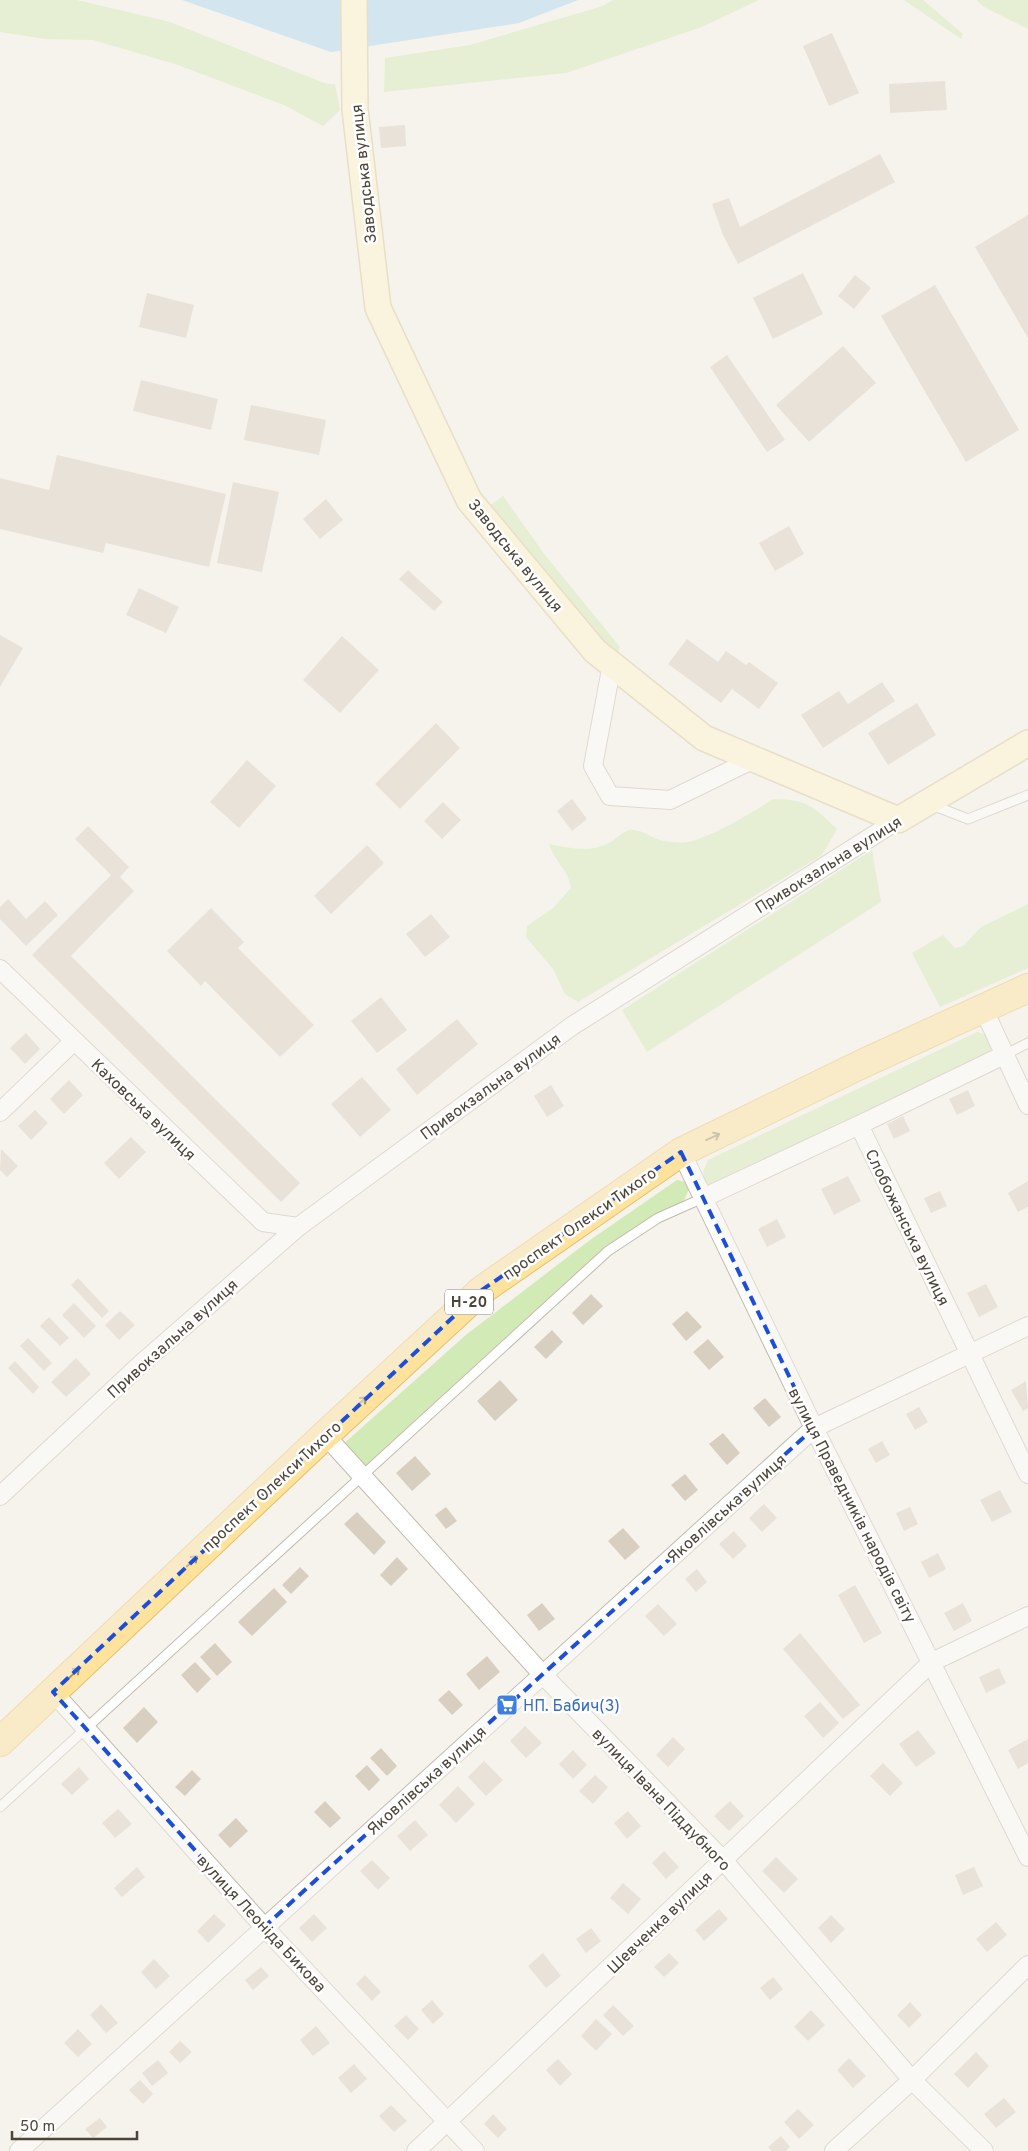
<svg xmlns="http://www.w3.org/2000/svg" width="1028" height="2151" font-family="Overpass,sans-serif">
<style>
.green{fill:#d2eab5}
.water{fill:#a9d4f2}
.building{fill:#d8cfc1}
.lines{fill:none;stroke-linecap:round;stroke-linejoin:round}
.lane-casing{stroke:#c2bbae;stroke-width:11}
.street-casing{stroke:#c2bbae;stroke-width:20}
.secondary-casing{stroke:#d6c79b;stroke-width:28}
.primary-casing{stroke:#e6c16a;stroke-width:30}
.lane{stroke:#fff;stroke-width:9}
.street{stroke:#fff;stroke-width:18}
.secondary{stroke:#fff3cd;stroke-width:25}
.primary{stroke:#ffe39c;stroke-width:28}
.oneway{stroke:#9c8c66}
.marked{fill:none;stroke:#1d4ed8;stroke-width:4;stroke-dasharray:10 6;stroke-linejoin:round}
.labels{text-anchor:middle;stroke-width:5;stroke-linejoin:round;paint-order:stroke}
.shield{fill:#fff;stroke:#817c74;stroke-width:1}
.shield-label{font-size:15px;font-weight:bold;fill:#4b4439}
.street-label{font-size:16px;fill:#4b4439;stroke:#fff}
.shop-label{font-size:16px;fill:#366cbe;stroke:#fff;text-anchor:start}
</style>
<rect width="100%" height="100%" fill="#f6f3ec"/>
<path class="green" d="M0,0H77L170,22L327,84H335L340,110L323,126L284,105L178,65L93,40L45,39L0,32Z
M613,0H759L702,27L566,73L384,92L385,58L470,45L603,6Z
M904,0H923L963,34L961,39Z
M976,0H1028V29L984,7Z
M503,496L545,555L620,647L617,655L567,603L489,506Z
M773,799C808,800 812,805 837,829L822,855L578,1002L565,994L553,969L526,937L527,926L553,908L571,888C569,870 554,861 549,844C569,848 591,853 609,843C615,840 622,832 629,830C641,828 653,840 665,841C672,842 681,843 688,842C712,837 752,813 773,799Z
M872,850L881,902L647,1052L622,1010Z
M1028,904V968L940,1007L912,953L943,935L955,948L963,946L981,927Z
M977,1032L987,1035L992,1048L987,1056L711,1186L705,1182L703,1172L708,1160Z
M677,1180L686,1182L689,1189L683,1203L655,1215L606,1246L362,1469L341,1446L467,1334L590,1240Z"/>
<path class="water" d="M182,0H578L519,23L331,52Z"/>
<path class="building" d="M832,33L859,93L829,106L803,46Z
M945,81L947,110L890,113L889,84Z
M405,125L406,146L381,148L379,127Z
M880,154L895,182L738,264L723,235L712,204L729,198L740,227Z
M1028,215V338L975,247Z
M803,273L823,314L773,339L753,298Z
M855,275L871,288L854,309L838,296Z
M935,285L1019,430L966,462L881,316Z
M147,293L194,305L186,338L139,327Z
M843,346L876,383L809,442L776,405Z
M727,355L785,440L767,452L710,367Z
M141,380L218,399L211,430L133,411Z
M251,405L326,420L319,455L244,440Z
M57,455L226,494L209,567L106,543L103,553L0,529V478L49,490Z
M233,482L279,492L262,572L217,563Z
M326,499L343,520L320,539L303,519Z
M789,526L804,554L775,571L759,543Z
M408,570L443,602L434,611L399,579Z
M139,588L179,607L166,633L126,615Z
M0,635L23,648L0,687Z
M342,636L379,670L340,713L303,680Z
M687,639L718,662L726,651L746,665L749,662L778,683L759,709L732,689L721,703L668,664Z
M882,682L895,701L823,748L801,715L839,691L848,704Z
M917,703L936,735L888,765L868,733Z
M436,723L460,748L400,809L375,784Z
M247,760L276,786L239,828L210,802Z
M572,799L587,819L572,831L557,811Z
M443,802L461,820L442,839L424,821Z
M88,826L129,867L120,877L134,891L71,956L300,1183L281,1202L32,955L111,875L75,839Z
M367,845L384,863L331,914L314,896Z
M8,899L26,919L45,901L58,915L26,946L0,919V907Z
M211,908L244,942L238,948L314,1025L280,1057L205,981L201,986L167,951Z
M431,914L450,937L425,957L406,934Z
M381,997L407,1030L377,1053L351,1021Z
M457,1019L478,1044L417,1095L396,1069Z
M26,1033L40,1049L25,1064L10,1048Z
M362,1077L391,1110L360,1137L331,1104Z
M69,1080L83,1095L64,1114L50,1099Z
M551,1085L564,1106L547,1117L534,1096Z
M968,1090L975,1106L957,1115L949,1099Z
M35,1110L48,1123L31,1140L18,1126Z
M903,1116L910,1131L894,1139L887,1124Z
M131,1137L146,1152L119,1179L104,1163Z
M1,1149L18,1166L7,1177L0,1170Z
M848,1176L861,1201L834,1215L821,1189Z
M1028,1181V1207L1018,1212L1008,1193Z
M940,1191L947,1206L931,1213L924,1198Z
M777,1219L786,1237L767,1247L758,1229Z
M78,1278L109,1311L102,1318L71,1285Z
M986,1284L998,1307L979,1317L967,1293Z
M591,1294L603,1306L583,1325L572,1313Z
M74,1303L96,1326L84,1338L62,1315Z
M120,1311L135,1325L119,1340L105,1325Z
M687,1311L702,1327L686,1341L672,1324Z
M49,1317L69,1338L60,1346L40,1326Z
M552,1330L563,1342L546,1359L534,1347Z
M28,1338L52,1363L44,1371L20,1346Z
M708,1339L724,1357L709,1370L693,1352Z
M76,1358L91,1374L66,1397L51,1382Z
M15,1361L39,1387L33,1394L8,1368Z
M500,1380L518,1400L495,1421L477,1401Z
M1026,1381L1028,1408L1023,1411L1011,1390Z
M765,1398L781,1417L769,1427L753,1408Z
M919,1407L928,1422L915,1430L906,1414Z
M723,1433L740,1453L727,1465L709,1444Z
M882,1441L890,1455L876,1463L868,1449Z
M415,1456L431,1474L412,1491L396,1473Z
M685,1474L698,1490L685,1501L671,1485Z
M1000,1490L1012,1512L992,1522L980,1500Z
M764,1504L777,1518L762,1532L749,1518Z
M446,1507L457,1521L446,1529L435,1515Z
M910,1507L918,1524L904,1531L896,1513Z
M357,1512L386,1542L374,1555L344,1524Z
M623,1528L640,1547L625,1560L608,1541Z
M734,1531L747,1546L733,1559L719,1544Z
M938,1553L946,1569L929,1578L921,1562Z
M397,1557L408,1569L391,1586L380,1575Z
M300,1567L309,1576L291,1594L282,1585Z
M697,1569L707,1582L696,1592L685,1579Z
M855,1585L882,1633L864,1643L838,1595Z
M274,1588L287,1602L252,1636L238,1622Z
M542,1603L555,1619L539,1631L527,1615Z
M963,1603L972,1621L954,1631L944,1613Z
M658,1604L677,1624L664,1636L645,1616Z
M800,1633L860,1705L843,1719L783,1649Z
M215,1643L232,1662L217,1676L200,1657Z
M487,1656L500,1672L479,1690L466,1674Z
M195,1662L211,1679L197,1693L181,1675Z
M999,1668L1006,1683L986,1693L979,1677Z
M449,1690L463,1705L452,1715L438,1700Z
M820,1702L839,1723L823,1738L804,1716Z
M144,1707L158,1722L137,1743L123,1728Z
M525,1726L542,1743L526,1758L510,1741Z
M918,1730L936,1753L916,1767L899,1744Z
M673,1737L685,1749L668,1767L656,1755Z
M1028,1739V1763L1018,1769L1008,1750Z
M381,1748L397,1766L387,1776L370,1758Z
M573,1750L587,1765L573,1779L559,1764Z
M484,1761L503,1780L486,1796L468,1777Z
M883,1763L903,1783L890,1796L870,1776Z
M367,1765L380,1780L369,1791L355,1776Z
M79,1767L89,1779L72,1795L61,1784Z
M192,1770L201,1779L185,1796L175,1787Z
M595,1775L608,1787L593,1804L579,1791Z
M458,1786L475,1804L456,1823L439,1805Z
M325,1801L341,1818L330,1828L314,1812Z
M730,1801L744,1816L729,1831L714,1816Z
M118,1809L132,1824L115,1838L102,1823Z
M628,1811L641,1826L627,1839L614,1823Z
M236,1818L248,1831L230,1848L218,1835Z
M415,1820L428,1835L410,1851L397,1836Z
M664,1851L679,1867L666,1879L652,1863Z
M776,1857L798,1879L784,1893L762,1871Z
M372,1860L390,1878L378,1890L360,1871Z
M137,1867L145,1877L122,1897L114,1888Z
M974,1867L983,1886L963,1895L955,1875Z
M623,1883L641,1899L628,1914L610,1898Z
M719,1909L728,1919L704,1941L695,1930Z
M214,1914L226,1925L208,1943L197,1931Z
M314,1914L327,1928L312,1942L299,1928Z
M831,1915L845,1929L831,1943L818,1928Z
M996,1922L1007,1935L987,1952L976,1939Z
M591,1928L601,1941L586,1953L576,1939Z
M543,1953L561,1976L546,1988L528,1966Z
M669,1953L679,1963L664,1977L654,1967Z
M154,1959L170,1976L156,1989L141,1972Z
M261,1967L269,1976L253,1990L245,1980Z
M365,1975L381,1992L372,2001L356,1984Z
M773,1977L783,1989L770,2000L760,1988Z
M432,2000L444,2014L433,2024L421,2010Z
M910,2002L922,2015L909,2028L897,2015Z
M101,2004L118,2023L106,2033L90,2015Z
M613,2005L634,2026L623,2036L603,2015Z
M811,2010L825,2025L808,2041L794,2027Z
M406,2015L419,2029L408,2040L394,2026Z
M596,2019L612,2034L596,2051L581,2036Z
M316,2026L330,2043L313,2056L300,2040Z
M78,2029L92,2044L78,2057L64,2043Z
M180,2041L192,2052L180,2063L169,2052Z
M976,2052L989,2066L968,2088L954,2074Z
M849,2058L866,2076L853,2088L837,2070Z
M558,2059L572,2074L560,2086L546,2070Z
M158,2060L168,2073L152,2086L142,2073Z
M354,2064L367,2079L351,2093L338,2078Z
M140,2080L153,2094L143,2104L129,2090Z
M1004,2098L1016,2112L996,2128L984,2114Z
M391,2105L407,2121L394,2132L379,2116Z
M798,2109L814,2125L799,2139L784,2122Z
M493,2114L507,2129L498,2138L484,2124Z
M100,2118L107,2127L93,2138L85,2129Z
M781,2136L790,2147L786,2151H772L768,2147Z"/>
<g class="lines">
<g class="lane-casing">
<path id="lane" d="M932,805L968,819L1028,795
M1004,1055L1028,1043
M0,1807L608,1251L658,1218L703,1198"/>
</g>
<g class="street-casing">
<path id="street" d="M612,664L593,766L610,796L670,800L754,759
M0,969L263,1222L298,1227
M983,1008L1028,1105
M1004,1055L859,1125L1028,1474
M0,1112L74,1041
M681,1152L814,1428L1028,1857
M703,1198L859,1125
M325,1435L543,1675L723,1860L912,2080L984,2151
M0,1496L142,1363L298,1227L572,1026L898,820
M53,1692L264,1927L475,2151
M19,2151L814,1428L1028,1326
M416,2151L932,1662L1028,1616
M834,2151L912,2080L1028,1965"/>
</g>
<g class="secondary-casing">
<path id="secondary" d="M354,0L355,109L378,308L469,500L595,651L704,738L898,820L1028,743"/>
</g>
<g class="primary-casing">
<path id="primary" d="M0,1742L325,1435L482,1290L681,1152L864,1063L1028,988"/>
</g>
<use href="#lane" class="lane"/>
<use href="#street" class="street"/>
<use href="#secondary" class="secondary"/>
<use href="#primary" class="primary"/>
</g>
<defs><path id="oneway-shaft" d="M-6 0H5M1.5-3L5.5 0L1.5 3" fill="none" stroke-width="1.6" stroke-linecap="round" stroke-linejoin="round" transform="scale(1.25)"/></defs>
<g class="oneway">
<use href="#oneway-shaft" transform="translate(713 1137) rotate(-25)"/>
<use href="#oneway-shaft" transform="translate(361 1402) rotate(-43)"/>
<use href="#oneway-shaft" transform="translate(192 1561) rotate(-44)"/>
<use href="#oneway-shaft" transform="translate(74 1673) rotate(-44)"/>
</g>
<path d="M0 0H1028V2151H0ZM681,1152L814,1428L264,1927L53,1692L482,1290Z" fill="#f6f3ec" fill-opacity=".55" fill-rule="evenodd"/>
<path class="marked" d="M681,1152L814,1428L264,1927L53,1692L482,1290Z"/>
<defs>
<g id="supermarket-square" transform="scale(1.125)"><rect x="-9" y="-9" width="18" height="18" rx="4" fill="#3f7fe0" stroke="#fff"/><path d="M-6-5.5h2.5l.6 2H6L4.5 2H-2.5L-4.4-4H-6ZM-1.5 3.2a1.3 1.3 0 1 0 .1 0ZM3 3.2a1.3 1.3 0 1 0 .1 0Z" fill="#fff"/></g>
</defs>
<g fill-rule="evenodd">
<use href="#supermarket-square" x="507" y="1705"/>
</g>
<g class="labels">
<rect class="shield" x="445" y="1289.5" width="48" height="25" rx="4"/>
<g class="shield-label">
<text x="469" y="1307">Н-20</text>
</g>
<g class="street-label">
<text transform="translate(363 174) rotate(-96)" y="6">Заводська вулиця</text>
<text transform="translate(516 555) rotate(51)" y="6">Заводська вулиця</text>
<text transform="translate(828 864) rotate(-32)" y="6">Привокзальна вулиця</text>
<text transform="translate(490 1086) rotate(-36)" y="6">Привокзальна вулиця</text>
<text transform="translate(144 1109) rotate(44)" y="6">Каховська вулиця</text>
<text transform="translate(579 1223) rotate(-35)" y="6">проспект Олекси Тихого</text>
<text transform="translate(908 1227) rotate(64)" y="6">Слобожанська вулиця</text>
<text transform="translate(172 1338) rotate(-42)" y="6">Привокзальна вулиця</text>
<text transform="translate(271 1486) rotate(-43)" y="6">проспект Олекси Тихого</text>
<text transform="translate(853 1505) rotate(63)" y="6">вулиця Праведників народів світу</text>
<text transform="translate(726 1508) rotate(-42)" y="6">Яковлівська вулиця</text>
<text transform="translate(426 1780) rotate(-42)" y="6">Яковлівська вулиця</text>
<text transform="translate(662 1799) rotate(46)" y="6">вулиця Івана Піддубного</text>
<text transform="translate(659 1922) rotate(-44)" y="6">Шевченка вулиця</text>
<text transform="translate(262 1923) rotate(47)" y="6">вулиця Леоніда Бикова</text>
</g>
<g class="shop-label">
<text x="523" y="1711">НП. Бабич(3)</text>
</g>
</g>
<path d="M12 2131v8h125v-8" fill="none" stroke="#4b4439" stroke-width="2.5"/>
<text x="20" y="2131" font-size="15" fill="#4b4439" stroke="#ffffff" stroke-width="4" paint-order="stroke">50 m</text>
</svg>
